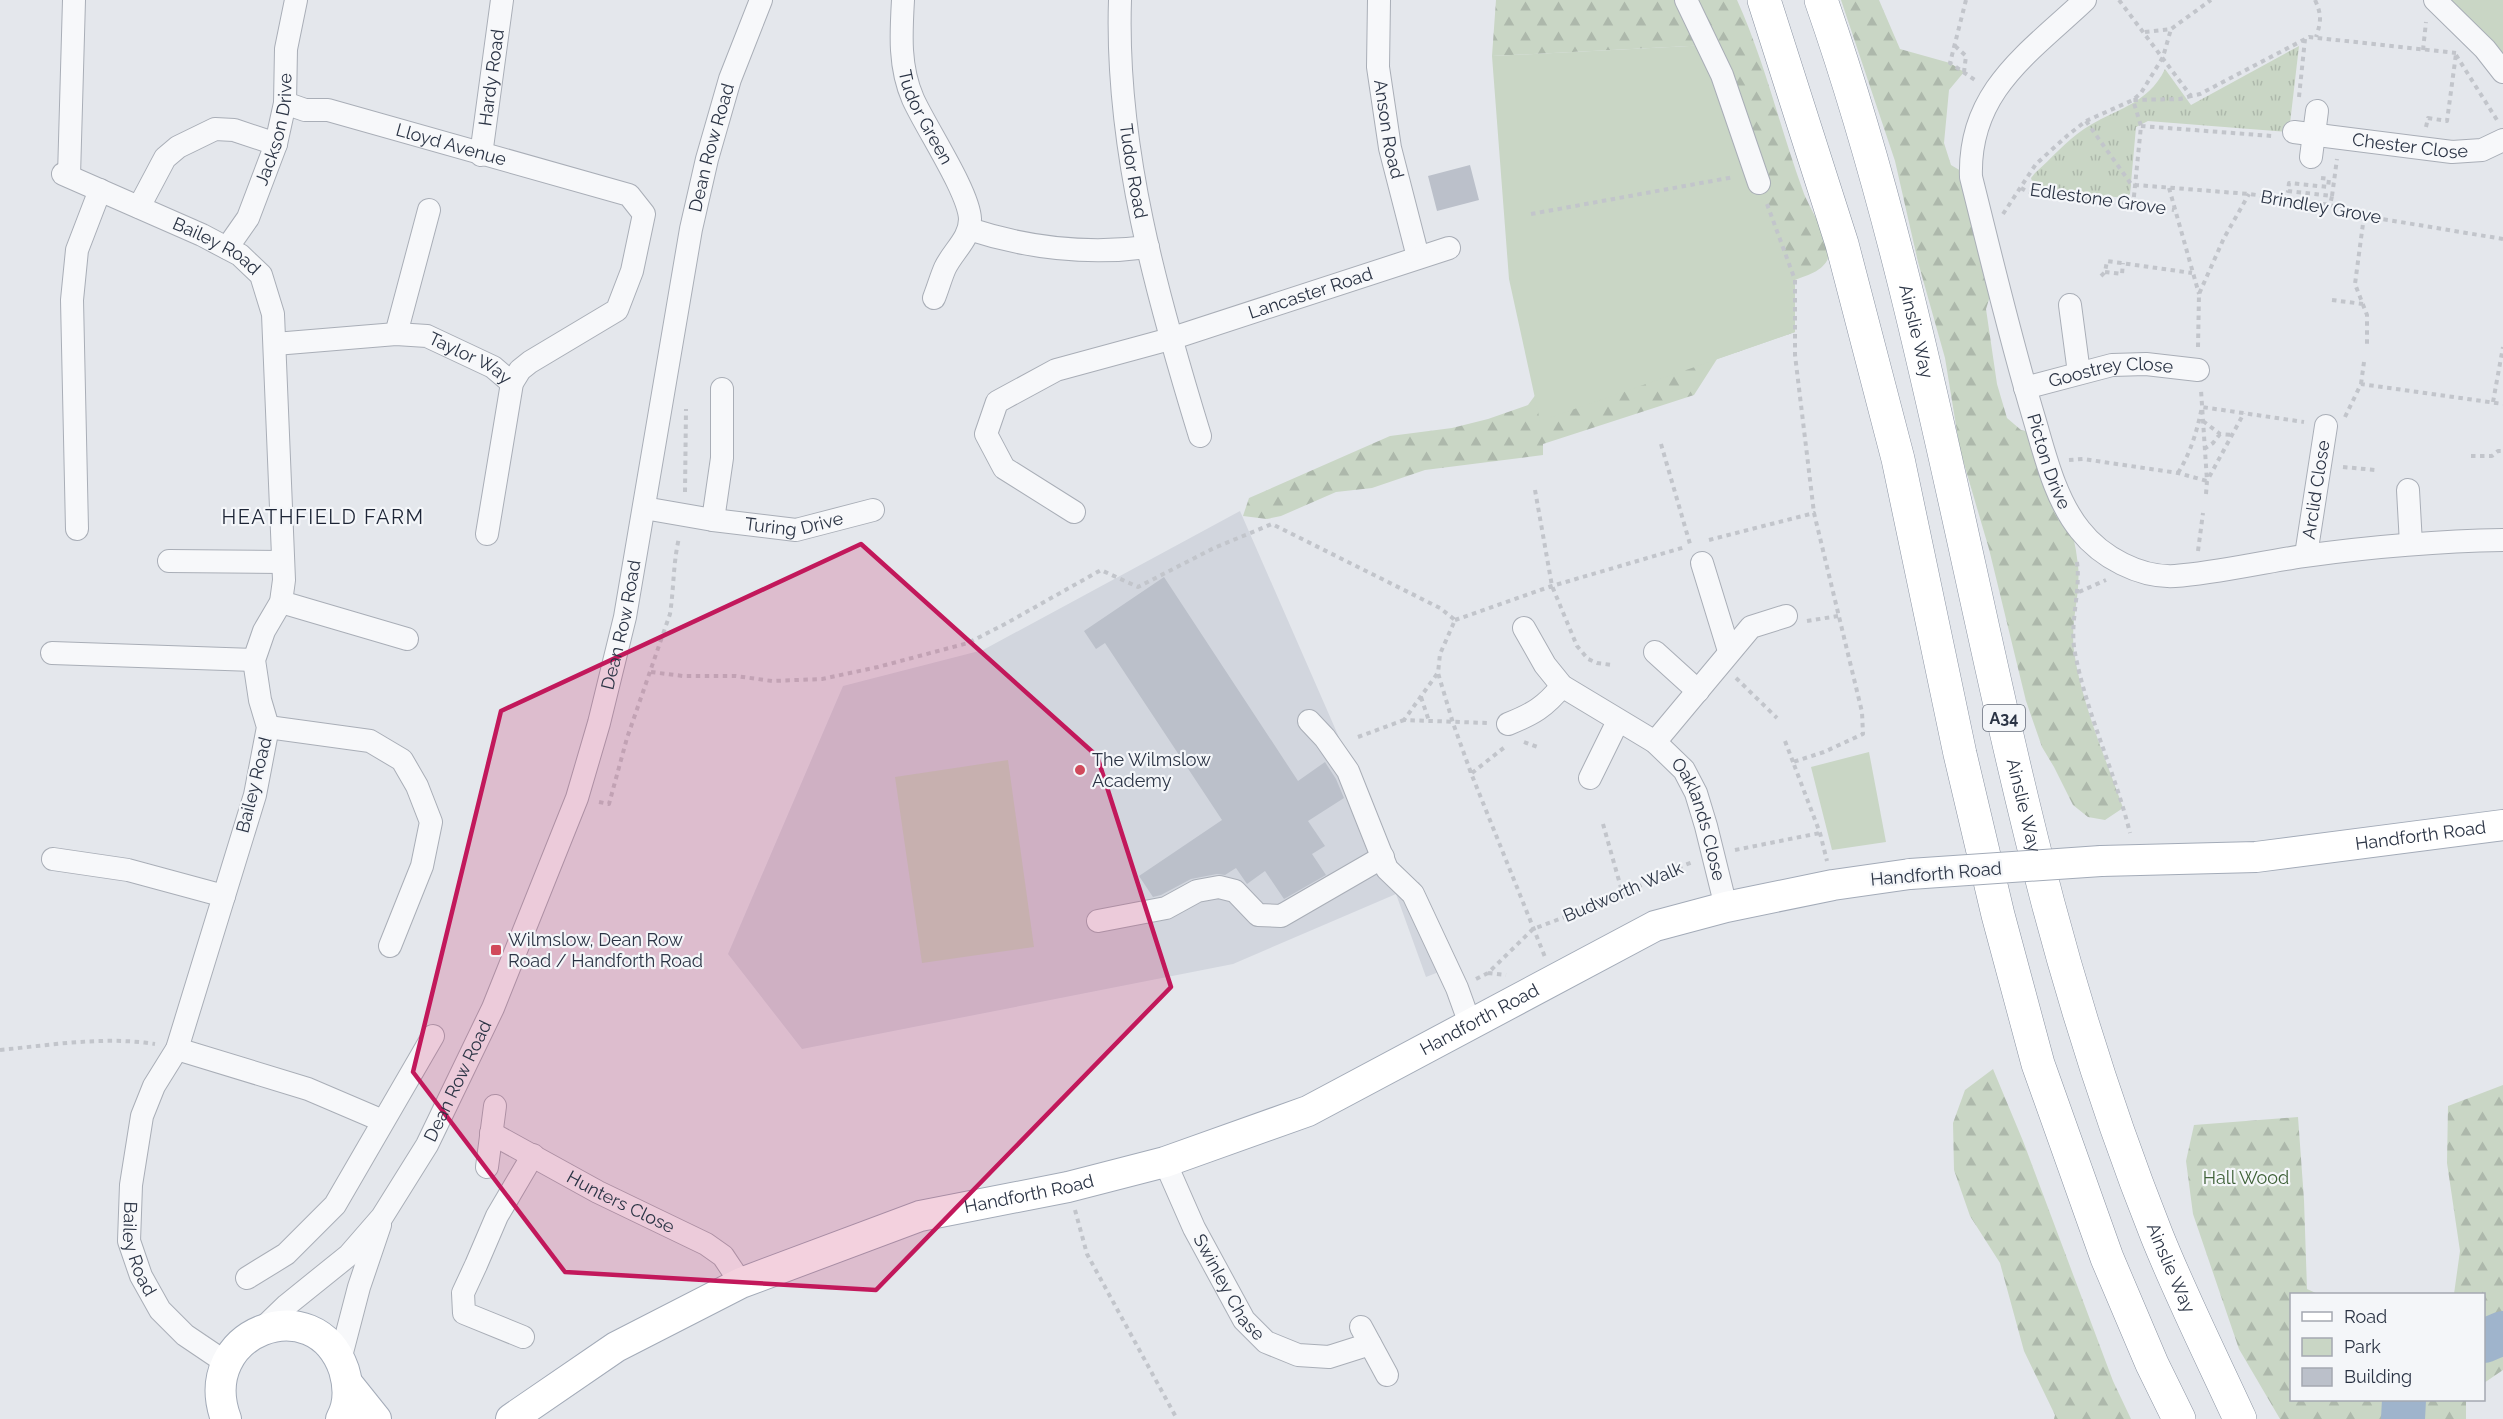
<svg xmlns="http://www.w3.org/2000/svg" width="2503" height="1419" font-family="Raleway,sans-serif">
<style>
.built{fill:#d2d6de}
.grass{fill:url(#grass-tufts)}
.forest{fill:url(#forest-firs)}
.green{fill:#c9d6c5}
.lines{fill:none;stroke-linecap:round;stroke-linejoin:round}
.river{stroke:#9fb4cc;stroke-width:44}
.building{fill:#bbc0ca}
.minor-casing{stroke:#a9aeb7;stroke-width:24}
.major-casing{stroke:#a3abb8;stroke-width:32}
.highway-casing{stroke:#8b94a3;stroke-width:34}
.path{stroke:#c2c5cb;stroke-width:4;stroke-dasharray:4.5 4.5;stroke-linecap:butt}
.minor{stroke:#f7f8fa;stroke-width:22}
.major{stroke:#fff;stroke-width:30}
.highway{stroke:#fff;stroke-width:33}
.major-bridge-casing{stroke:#a3abb8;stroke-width:32;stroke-linecap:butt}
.major-bridge{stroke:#fff;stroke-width:30}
.marked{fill:#c2185b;fill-opacity:0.2;stroke:#c2185b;stroke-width:4.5;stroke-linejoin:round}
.poi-dot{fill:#d1495b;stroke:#f4f6f9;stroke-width:2}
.labels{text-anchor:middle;stroke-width:4.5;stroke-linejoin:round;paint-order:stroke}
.shield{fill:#f4f6f9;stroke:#676e7b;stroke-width:1.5}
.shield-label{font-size:16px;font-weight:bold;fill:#2b3445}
.street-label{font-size:18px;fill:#2b3445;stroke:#f4f6f9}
.poi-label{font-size:18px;fill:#2b3445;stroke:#f4f6f9;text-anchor:start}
.park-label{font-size:18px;fill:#3f6138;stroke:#f4f6f9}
.neighbourhood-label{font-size:20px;letter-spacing:1.5px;fill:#1d2536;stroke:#f4f6f9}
</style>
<defs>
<pattern id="grass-tufts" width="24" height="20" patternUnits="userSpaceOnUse" patternTransform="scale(1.5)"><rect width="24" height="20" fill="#c9d6c5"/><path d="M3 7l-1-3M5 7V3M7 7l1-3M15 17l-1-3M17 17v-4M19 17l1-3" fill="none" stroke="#adb8ab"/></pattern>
<pattern id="forest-firs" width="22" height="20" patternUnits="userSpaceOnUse" patternTransform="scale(1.5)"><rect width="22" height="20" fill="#c9d6c5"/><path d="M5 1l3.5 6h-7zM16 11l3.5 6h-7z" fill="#adb8ab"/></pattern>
</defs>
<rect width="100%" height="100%" fill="#e4e7ec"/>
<path class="built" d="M1240,511L1390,854L1413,884L1419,882L1454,966L1426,977L1396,894L1233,964L802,1049L728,954L843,686L983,650Z"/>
<path class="grass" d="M2299,46L2289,132L2148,121L2136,127L2130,194L2125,198L2039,189L2033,184L2031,178L2035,173C2051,159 2066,141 2084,129C2114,109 2148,105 2165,69L2191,105Z"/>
<path class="forest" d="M1496,0H1737C1765,62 1780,128 1803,191C1808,206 1831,241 1829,254C1827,270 1808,275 1795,280V332L1717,359L1694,395L1543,444V455L1425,470L1372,488L1336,492L1281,516L1267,519L1243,516L1249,498L1390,436L1452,428L1488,419L1528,405L1545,382L1709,45L1492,56Z
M1841,0H1879L1900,49L1950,63L1964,72L1949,90L1944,143L1951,165L1971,177L1996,277L1986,309L1997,384L2007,418L2021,430L2039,434C2055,477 2073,519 2078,565C2081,594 2070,622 2074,651C2081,702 2106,759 2123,808L2105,820L2088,817L2073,805L2054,767L2042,747L2026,701L1989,549L1960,450L1945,358L1918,262L1895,161Z
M1993,1069L2023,1141L2113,1381L2131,1419H2054L2055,1415L2024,1351L2000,1263L1970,1216L1954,1170L1953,1123L1965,1090Z
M2503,1085V1370L2484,1383V1294H2454L2460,1251L2447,1163L2448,1106Z
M2298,1117L2304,1200L2307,1289L2318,1294H2292V1400H2466V1419H2280L2239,1349L2193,1214L2186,1161L2194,1125Z"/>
<path class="green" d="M2435,0H2503V72Z
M1709,45L1795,280V332L1540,421L1509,279L1492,56Z
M1869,752L1886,842L1832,850L1811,767Z
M1008,760L1034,947L922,963L895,777Z"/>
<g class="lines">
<path class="river" d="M2484,1341L2503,1333
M2403,1419L2404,1400"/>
</g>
<path class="building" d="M1470,165L1479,200L1437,211L1428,176Z
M1164,577L1298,781L1325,762L1336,779L1344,798L1308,821L1325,846L1312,854L1326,875L1284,899L1265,871L1247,884L1236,868L1225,875L1217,874L1191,879L1161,895L1153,897L1139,876L1222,820L1105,643L1096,649L1084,631Z"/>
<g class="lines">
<g class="minor-casing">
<g id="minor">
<path id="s1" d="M903,0C901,34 899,67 913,99C926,128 969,192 970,219C970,239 953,251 945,268C941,277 938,288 934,298"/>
<path id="s2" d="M1120,0C1115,148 1157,296 1200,436"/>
<path id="s3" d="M1379,0L1378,67L1390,148L1418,257"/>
<path d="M1686,0L1722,75L1759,183"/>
<path id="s4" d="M2085,0C2029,53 1968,91 1971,177C1991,257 2010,338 2034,418C2045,455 2055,499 2080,530C2101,557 2140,578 2175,576C2217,573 2262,562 2304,556C2370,547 2437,541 2503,540"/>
<path d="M2435,0L2485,49L2503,72"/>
<path id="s5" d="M285,103L305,110H328L629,195L644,214L632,271L617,310L530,362L520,370L512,383L487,534"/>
<path id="s6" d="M2294,132L2452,152L2482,150L2503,140"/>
<path id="s7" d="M481,155L502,0"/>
<path d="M2311,157L2317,111"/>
<path id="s8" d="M63,174L202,235L240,255L261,275L273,314L284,580L281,602L264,631L254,660L260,700L268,727L255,795L177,1049L154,1086L142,1116L131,1185L129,1241L141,1276L160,1310L185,1335L225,1362"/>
<path d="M69,176L74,0"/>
<path d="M139,207L165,158L178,147L215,129L234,130L276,144"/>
<path d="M969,229C1027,248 1087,255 1148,247"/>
<path id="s9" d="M227,248L248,218L276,144L285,103L286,49L296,0"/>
<path d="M2070,305L2079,373"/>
<path d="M396,334L429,210"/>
<path id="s10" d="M275,344L396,334L427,336L493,367L512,383"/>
<path id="s11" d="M2025,388L2112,365L2146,364L2198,370"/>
<path d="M2408,490L2411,544"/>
<path id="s12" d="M644,508L713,520L796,530L873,510"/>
<path id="s13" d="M1074,512L1004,468L986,434L997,402L1056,370L1170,339L1449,248"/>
<path d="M713,520L722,458V389"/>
<path d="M77,529L72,300L77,250L100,190"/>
<path id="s14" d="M2306,555L2326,426"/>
<path d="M169,561L283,562"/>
<path d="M1702,563L1729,651"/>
<path d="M281,602L407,639"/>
<path id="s15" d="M1524,628L1545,665L1562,686L1655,742L1684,770L1696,793L1706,826L1726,907"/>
<path d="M1655,652L1698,691"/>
<path d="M52,653L254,660"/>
<path d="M1309,721L1325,738L1348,771L1387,869L1413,894L1457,988L1470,1024"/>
<path d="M1508,724C1533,714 1545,707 1562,686"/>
<path d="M268,727L370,741L402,760L417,786L431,822L422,866L390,946"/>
<path d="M1655,742L1751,627L1786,616"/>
<path d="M1590,778L1618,721"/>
<path d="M53,859L128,870L224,896"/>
<path d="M1098,921L1166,908L1197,891L1219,887L1235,891L1258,915L1281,916L1383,857"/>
<path d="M177,1049L308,1089L383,1121"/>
<path id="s16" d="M491,1133L598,1192L706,1244L723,1256L741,1283"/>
<path id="s17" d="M1165,1162L1194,1228L1244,1320L1266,1342L1298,1355L1329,1357L1370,1344"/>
<path d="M487,1167L495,1106"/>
<path d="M247,1278L286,1254L335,1205L433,1036"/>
<path d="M1361,1327L1387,1375"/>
<path id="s18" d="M261,1330L287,1305L349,1255L382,1217L427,1145L493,1008L577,798L599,723L625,617L691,229L707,159L730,79L761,0"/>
<path d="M523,1337L464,1313L463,1293L476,1265L497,1216L533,1155"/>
<path d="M340,1360L359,1287L380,1225"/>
</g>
</g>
<g class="major-casing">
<g id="major">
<path id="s19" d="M2101,861L2256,857L2503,825"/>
<path d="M348,1384L376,1419"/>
<path d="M226,1419C194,1332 315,1286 344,1370C349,1387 350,1403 341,1419"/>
<path id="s20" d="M511,1419L616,1347L741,1283L920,1216L1068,1187L1165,1162L1308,1111L1655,926L1726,907L1833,885L1910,874"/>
</g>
</g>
<g class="highway-casing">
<g id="highway">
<path d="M1764,0L1842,244L1898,459L1960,754L1998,915L2038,1064L2107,1258L2152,1364L2179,1419"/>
<path id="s21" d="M1821,0C1924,294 1969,603 2048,903C2078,1016 2114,1128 2157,1236C2182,1298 2212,1358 2240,1419"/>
</g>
</g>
<path class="path" d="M1966,0L1950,63L1975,80
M2119,0L2191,96L2200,94L2309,37L2456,53
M2315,0C2322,15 2321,22 2316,37
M2145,32L2171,29L2211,0
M1955,46L1966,56L1964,72
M2423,50L2426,22
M2456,55L2497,120
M2299,97L2305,39
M2086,121L2131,184L2136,185L2249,194L2330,205L2364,216L2503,239
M2141,126L2272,136
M2426,127L2428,118L2447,121L2456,54
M2321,178L2329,179L2328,187L2289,183L2288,191L2332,196L2330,205
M2021,188L2028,192L2174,210
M2169,188L2199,294
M2332,196L2337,159
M1767,204L1795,280V355L1814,513
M2133,206L2141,126L2133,100L2180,99L2191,96
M1531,214L1734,177
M2003,214L2036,164L2068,135L2086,121L2133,100L2141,93L2163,57L2171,29
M2364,216L2355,284L2367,315V345
M2105,272L2122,274L2123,263
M2101,276L2105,272L2107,261L2192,273
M2332,300L2363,304
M2198,347L2199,294L2224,238L2249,194
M2361,384L2364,362
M2493,402L2503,347
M2345,417L2361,384L2503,404
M2203,421L2220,434L2232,435
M1661,444L1690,544
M2204,449L2213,443L2220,434
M2471,456H2492L2498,451H2503
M2069,460L2083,459L2178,473L2207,481L2201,390
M2343,467L2375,470
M2178,473C2191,452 2197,431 2202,407L2304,422
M1535,490L1552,586L1577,646L1588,659L1597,663L1612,665
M685,492L686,409
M2206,494L2207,481L2244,413
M1709,540L1814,513L1862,712L1863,734L1824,752L1793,762L1820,833L1827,861
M2198,551L2203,513
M2077,562C2081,592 2069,623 2075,653C2087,715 2115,772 2130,833
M2079,592L2106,580
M1455,620L1552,586L1685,547
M1807,621L1838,616
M651,672L683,676H736L772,681L822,679L878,667L968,643L1005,624L1101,570L1138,587L1214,548L1272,524L1440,608L1455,620L1440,654L1438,673L1453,723L1471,773L1545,957
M1437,674L1404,720L1487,723
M1736,678L1777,718
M1421,697L1429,721
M1358,737L1404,720
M1785,741L1793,762
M1524,742L1540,748
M1472,773L1506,746
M599,802L609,804L627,738L670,614C674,588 673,563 679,538
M1603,824L1623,895
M1735,850L1820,833
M1488,973L1506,975
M1476,979L1488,973L1533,929L1623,895L1666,872L1693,862
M0,1050C51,1045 104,1036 155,1044
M1075,1210L1087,1254L1177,1419"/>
<use href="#minor" class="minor"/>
<use href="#major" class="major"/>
<use href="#highway" class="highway"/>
<g class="major-bridge-casing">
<path id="major-bridge" d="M1910,874L2101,861"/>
</g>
<use href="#major-bridge" class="major-bridge"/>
</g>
<path class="marked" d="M861,544L1097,756L1171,987L876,1290L565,1272L413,1072L501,711Z"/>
<g class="poi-dot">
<circle cx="1080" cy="770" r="6"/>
<rect x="490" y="944" width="12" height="12" rx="3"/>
</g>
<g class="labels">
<rect class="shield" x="1983" y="705" width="42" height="26" rx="4.5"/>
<g class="shield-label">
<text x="2004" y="724">A34</text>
</g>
<g class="street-label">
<text dy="6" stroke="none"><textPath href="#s7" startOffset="78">Hardy Road</textPath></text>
<text dy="6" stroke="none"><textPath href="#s1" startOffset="122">Tudor Green</textPath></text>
<text dy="6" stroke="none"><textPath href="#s9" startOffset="130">Jackson Drive</textPath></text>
<text dy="6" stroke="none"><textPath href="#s3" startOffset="130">Anson Road</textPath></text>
<text dy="6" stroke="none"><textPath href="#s6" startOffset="117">Chester Close</textPath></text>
<text dy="6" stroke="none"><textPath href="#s5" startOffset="172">Lloyd Avenue</textPath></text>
<text dy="6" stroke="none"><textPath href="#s18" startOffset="1294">Dean Row Road</textPath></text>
<text dy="6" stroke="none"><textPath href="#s2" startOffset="172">Tudor Road</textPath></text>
<text transform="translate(2098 199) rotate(8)" y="6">Edlestone Grove</text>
<text transform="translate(2321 207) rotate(10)" y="6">Brindley Grove</text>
<text dy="6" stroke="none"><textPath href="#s8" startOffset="170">Bailey Road</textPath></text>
<text dy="6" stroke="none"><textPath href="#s13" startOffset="488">Lancaster Road</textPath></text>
<text dy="6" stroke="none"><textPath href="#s21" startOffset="345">Ainslie Way</textPath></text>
<text dy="6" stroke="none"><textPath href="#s10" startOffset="201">Taylor Way</textPath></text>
<text dy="6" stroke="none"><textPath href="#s11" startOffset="88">Goostrey Close</textPath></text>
<text dy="6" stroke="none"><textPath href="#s4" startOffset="514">Picton Drive</textPath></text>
<text dy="6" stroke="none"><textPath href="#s14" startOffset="66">Arclid Close</textPath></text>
<text dy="6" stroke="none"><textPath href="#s12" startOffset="152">Turing Drive</textPath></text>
<text dy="6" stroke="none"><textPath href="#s18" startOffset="808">Dean Row Road</textPath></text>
<text transform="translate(254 785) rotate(-76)" y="6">Bailey Road</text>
<text dy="6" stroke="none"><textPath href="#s21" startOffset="831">Ainslie Way</textPath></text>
<text dy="6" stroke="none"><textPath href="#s15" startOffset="270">Oaklands Close</textPath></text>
<text dy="6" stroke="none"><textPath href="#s19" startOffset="321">Handforth Road</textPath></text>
<text transform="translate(1936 874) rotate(-5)" y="6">Handforth Road</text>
<text transform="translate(1623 892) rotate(-23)" y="6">Budworth Walk</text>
<text dy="6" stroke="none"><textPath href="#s20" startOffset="1056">Handforth Road</textPath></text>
<text dy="6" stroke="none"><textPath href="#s18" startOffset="322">Dean Row Road</textPath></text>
<text dy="6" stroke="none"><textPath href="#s20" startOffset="570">Handforth Road</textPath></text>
<text dy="6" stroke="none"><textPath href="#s16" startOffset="147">Hunters Close</textPath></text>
<text dy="6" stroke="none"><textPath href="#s8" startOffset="1232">Bailey Road</textPath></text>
<text dy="6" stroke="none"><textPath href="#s21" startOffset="1317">Ainslie Way</textPath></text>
<text dy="6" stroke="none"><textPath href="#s17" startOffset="141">Swinley Chase</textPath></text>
</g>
<g class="poi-label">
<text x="1092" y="766">The Wilmslow<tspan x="1092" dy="21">Academy</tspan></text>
<text x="508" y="946">Wilmslow, Dean Row<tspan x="508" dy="21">Road / Handforth Road</tspan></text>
</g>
<g class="park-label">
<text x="2246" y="1184">Hall Wood</text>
</g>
<g class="neighbourhood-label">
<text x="323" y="524">HEATHFIELD FARM</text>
</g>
</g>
<rect x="2290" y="1293" width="195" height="108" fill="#f4f6f9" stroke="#a4a8b1" stroke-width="1.5"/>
<rect x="2302" y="1312" width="30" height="9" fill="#ffffff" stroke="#a4a8b1" stroke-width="1.5"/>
<text x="2344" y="1323" font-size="18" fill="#2b3445">Road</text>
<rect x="2302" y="1338" width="30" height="18" fill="#c9d6c5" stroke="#a4a8b1" stroke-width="1.5"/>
<text x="2344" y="1353" font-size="18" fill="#2b3445">Park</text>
<rect x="2302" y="1368" width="30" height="18" fill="#bbc0ca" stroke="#a4a8b1" stroke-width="1.5"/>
<text x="2344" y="1383" font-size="18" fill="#2b3445">Building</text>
</svg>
